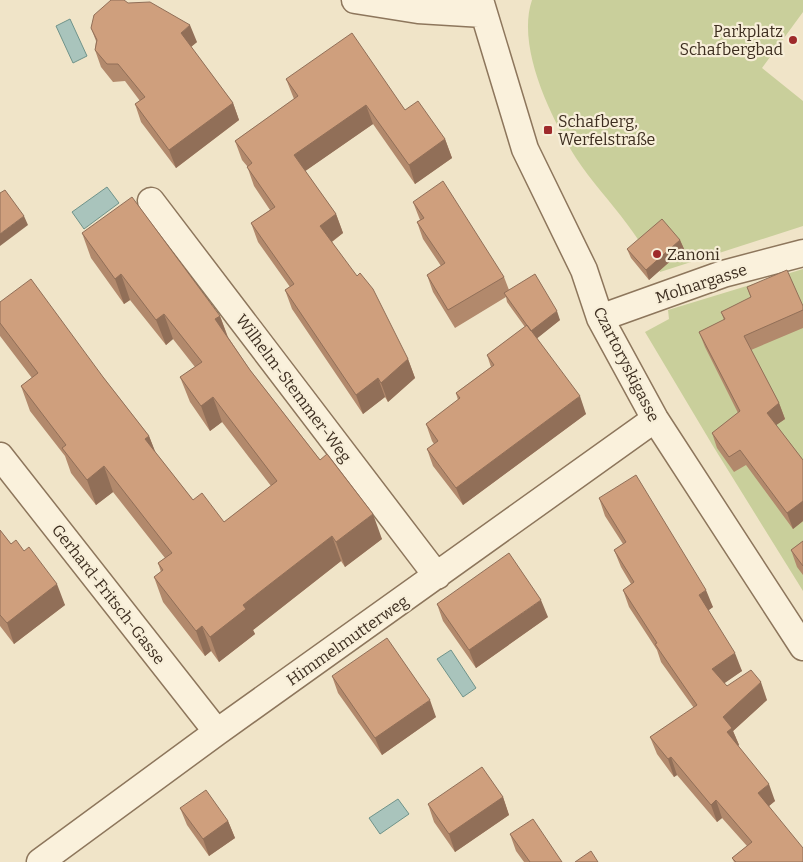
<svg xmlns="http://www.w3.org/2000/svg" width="803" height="862" font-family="Bitter,serif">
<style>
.green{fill:#c9cf9b}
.water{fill:#a9c4bc;stroke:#6f938a}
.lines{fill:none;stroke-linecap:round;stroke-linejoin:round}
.minor-casing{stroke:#8d765c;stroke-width:29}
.minor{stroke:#faf1dc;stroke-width:26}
.wall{fill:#b2896c}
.shaded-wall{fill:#916f58}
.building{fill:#cf9f7d;stroke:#916f58}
.poi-dot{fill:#9e2a2b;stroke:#f7eed8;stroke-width:2}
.labels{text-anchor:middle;stroke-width:4.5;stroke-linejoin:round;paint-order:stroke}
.poi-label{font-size:16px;fill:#3d2e20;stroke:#f7eed8;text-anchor:start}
.street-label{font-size:16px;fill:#3d2e20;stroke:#f7eed8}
</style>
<rect width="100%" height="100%" fill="#f0e4c8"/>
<path class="green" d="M532,0H803V12L762,68L803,101V226L660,272C649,256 639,240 627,224C611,202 591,181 576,158C551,118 516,47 532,0Z
M803,269V591L713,446L645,332L669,319L668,310Z"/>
<path class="water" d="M70,19L87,56L73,63L56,26Z
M107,187L119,203L84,229L72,212Z
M451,650L476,688L463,697L437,659Z
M398,799L409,814L380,834L369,818Z"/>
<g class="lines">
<g class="minor-casing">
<path id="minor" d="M355,0L418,10L483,14
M480,0L525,149L584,270L600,318L655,419L803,647
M151,201L437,576
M600,318L723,274L803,253
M0,456L217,732
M40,862L217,732L655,419"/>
</g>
<use href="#minor" class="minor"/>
</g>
<path class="wall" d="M91,28L197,42L191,47L233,103L239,120L176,168L141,122L135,104L140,101L125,81L113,82L101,67L95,50L96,41Z
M286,79L405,110L445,139L452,158L415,184L373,124L305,171L336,214L343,233L332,242L408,359L415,378L388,402L385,397L363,414L292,309L285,290L290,287L258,242L251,223L270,210L254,186L247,166L242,160L235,141L294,99Z
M413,202L504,277L509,290L560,320L537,338L586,414L463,505L433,466L427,449L434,444L432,441L426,424L458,400L456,393L491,367L487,355L525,327L507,302L506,297L455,328L433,292L427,275L441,266L423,239L417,222L420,220Z
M82,233L220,316L228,337L250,370L382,539L345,567L341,561L253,630L255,634L219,662L211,651L205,656L163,602L154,577L161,572L158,563L165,558L113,492L96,505L71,473L65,456L30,411L21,386L32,378L0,336V302L103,377L149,436L155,452L193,500L224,522L271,486L222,422L210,431L190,402L180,377L195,367L173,339L166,345L130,300L124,304L91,258Z
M680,240L684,249L649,280L631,258L627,249Z
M747,287L803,306V328L751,350L779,403L785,419L776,425L803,460V521L793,529L746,465L734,472L717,448L712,433L738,413L705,347L699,332L724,320L721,312L751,298Z
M599,498L713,607L708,610L742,671L724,683L727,686L767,700L733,731L739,745L738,746L775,801L769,806L803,862H734L732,858L747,846L722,818L717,822L677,775L674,777L657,754L650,737L694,708L661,662L657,650L629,607L623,590L631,584L621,567L614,550L623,544L605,516Z
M0,530L11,544L65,605L14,644L0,626Z
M803,541V575L797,567L791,550Z
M437,604L548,617L476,668L443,621Z
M332,676L436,717L382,755L338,693Z
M503,797L509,815L455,852L434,822L428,804Z
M180,808L228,821L235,838L209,856L187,825Z
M510,834L562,862H524L516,851Z"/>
<path class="shaded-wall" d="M190,25L197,42L187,50L181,33Z
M233,103L239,120L176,168L169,150Z
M366,105L373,124L301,174L294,155Z
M445,139L452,158L415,184L409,165Z
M336,214L343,233L327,245L320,226Z
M24,216L28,225L0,246V234Z
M680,240L684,249L649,280L646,270Z
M121,274L130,300L124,304L115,279Z
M557,311L560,320L535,340L531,331Z
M164,314L173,339L166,345L156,320Z
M220,316L229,341L215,319Z
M408,359L415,378L388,402L381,383Z
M378,378L385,397L363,414L356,395Z
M580,396L586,414L463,505L456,488Z
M213,397L222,422L210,431L201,406Z
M779,403L785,419L772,428L767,413Z
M149,436L159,461L145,439Z
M104,466L113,492L96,505L87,480Z
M803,501V521L793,529L787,513Z
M373,514L382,539L345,567L336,542Z
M332,536L341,561L253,630L255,634L219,662L210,637L243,605Z
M57,584L65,605L14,644L7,623Z
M706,590L713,607L705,613L699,595Z
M541,600L548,617L476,668L469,650Z
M202,626L211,651L205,656L196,631Z
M735,653L742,671L719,687L712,669Z
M761,682L767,700L733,731L739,745L733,750L727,732L723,717Z
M430,700L436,717L382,755L375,738Z
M671,757L677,775L674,777L668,759Z
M769,784L775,801L764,810L758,793Z
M503,797L509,815L455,852L449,834Z
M716,800L722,818L717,822L711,805Z
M228,821L235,838L209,856L203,839Z"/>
<path class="building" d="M111,0H124L128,3L150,2L190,25L181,33L233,103L169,150L135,104L145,97L118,64H107L95,50L97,40L91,28L94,15Z
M352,33L405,110L418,101L445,139L409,165L366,105L294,155L336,214L320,226L357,276L360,273L373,289L408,359L381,383L378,378L356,395L285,290L294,284L251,223L275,207L247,167L252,163L235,141L298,96L286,79Z
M443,181L504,277L448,310L427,275L445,263L417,222L424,218L413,202Z
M5,190L24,216L0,234V193Z
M132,197L220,316L215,319L250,370L320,460L327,454L373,514L336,542L332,536L243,605L246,609L210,637L202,626L196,631L154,577L163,570L158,563L172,553L104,466L87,480L62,448L66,445L21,386L38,373L0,323V302L31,279L103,377L149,436L145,439L193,500L202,493L224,522L277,481L213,397L201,406L180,377L202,362L164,314L156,320L121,274L115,279L82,233Z
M662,219L680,240L646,270L627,249Z
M787,270L803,306V310L744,336L779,403L767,413L803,460V501L787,513L740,450L729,457L712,433L740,411L699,332L725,319L721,312L751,297L747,287Z
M535,274L557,311L531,331L504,293Z
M527,325L580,396L456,488L427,449L438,441L426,424L460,398L456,393L494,365L487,355Z
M636,475L706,590L699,595L735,653L712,669L727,686L751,670L761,682L723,717L732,728L727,732L769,784L758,793L803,848V862H736L732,858L752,842L716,800L711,805L671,757L668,759L650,737L697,705L655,644L657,643L623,590L634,582L614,550L626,542L599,498Z
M0,530L11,544L16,540L24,551L29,547L57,584L7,623L0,615Z
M803,541V566L791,550Z
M509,553L541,600L469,650L437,604Z
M387,638L430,700L375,738L332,676Z
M482,767L503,797L449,834L428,804Z
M206,790L228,821L203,839L180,808Z
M533,819L562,862H530L510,834Z
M591,851L598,862H575Z"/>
<g class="poi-dot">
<circle cx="793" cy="40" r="5"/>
<rect x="543" y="125" width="10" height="10" rx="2.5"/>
<circle cx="657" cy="254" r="5"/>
</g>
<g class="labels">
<g class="poi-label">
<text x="783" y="37" text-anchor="end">Parkplatz<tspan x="783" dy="18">Schafbergbad</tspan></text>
<text x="558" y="127">Schafberg,<tspan x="558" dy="18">Werfelstraße</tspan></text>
<text x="667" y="260">Zanoni</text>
</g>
<g class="street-label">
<text transform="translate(701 283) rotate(-18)" y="6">Molnargasse</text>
<text transform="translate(627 364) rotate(63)" y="6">Czartoryskigasse</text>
<text transform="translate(294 388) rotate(53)" y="6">Wilhelm-Stemmer-Weg</text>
<text transform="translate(109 594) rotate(52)" y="6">Gerhard-Fritsch-Gasse</text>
<text transform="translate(347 640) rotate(-35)" y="6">Himmelmutterweg</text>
</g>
</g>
</svg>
